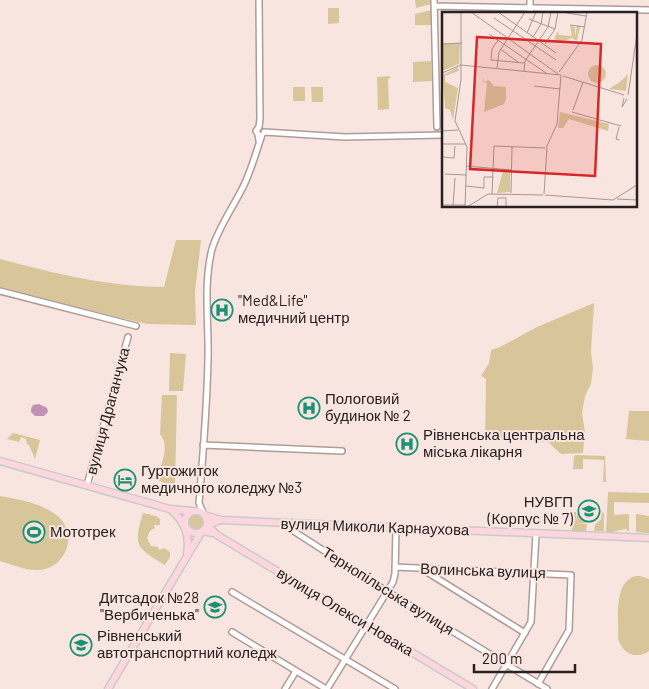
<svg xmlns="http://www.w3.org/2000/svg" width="649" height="689" font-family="Barlow,sans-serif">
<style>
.green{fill:#d8c69a}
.water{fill:#c191b3}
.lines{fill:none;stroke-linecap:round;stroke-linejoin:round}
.minor-casing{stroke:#af9c97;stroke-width:8}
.major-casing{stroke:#cbcac9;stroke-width:9}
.minor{stroke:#fff;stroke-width:5}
.major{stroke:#fed6de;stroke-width:6}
.labels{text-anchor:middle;stroke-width:4;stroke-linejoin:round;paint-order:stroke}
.poi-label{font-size:15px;fill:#28211f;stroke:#f9e5e0;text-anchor:start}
.street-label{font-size:15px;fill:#28211f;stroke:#f9e5e0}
.inset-road{fill:none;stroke:#a59793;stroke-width:1}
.view{fill:#d62828;fill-opacity:0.15;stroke:#d62828;stroke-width:2.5}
.inset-edge{fill:none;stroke:#28211f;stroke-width:2.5}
</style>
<rect width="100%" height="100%" fill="#f9e5e0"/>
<path class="green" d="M415,0H431V4L416,8Z
M328,8H339V23L328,24Z
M431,10V25H415V14Z
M431,61L432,81L413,82V62Z
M389,76L391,78L388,79L389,109L378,110L377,77Z
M293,87H305V101H293Z
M311,87H323V102H312Z
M176,240H201L195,292L196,325L147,324L0,289V259C53,273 109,287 164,287Z
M594,303L591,352L593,368L591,384L585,396L582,413L585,432L583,453L561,454L548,442L485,440L486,379L481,376L489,363L491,350L500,347L537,327Z
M170,353L186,354L183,391H169Z
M162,395H177L175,486L156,480C160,466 171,447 160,434Z
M629,411H649V441L626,439Z
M13,433L40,440L35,459L29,445L27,444L26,439L21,437L19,442L7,439Z
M576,455L605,456L606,482H603L604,460L583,459V469H573L574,456Z
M608,492L649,493V503L614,502V515L629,514V531H627V529C619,529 615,533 606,532Z
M0,496C18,499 40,503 55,514C80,531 67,569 38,570C26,571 11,564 0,561Z
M602,511L604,514V531H594L595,525L601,519Z
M572,512H576V522L577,513H581L582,519L586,523H575L587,524L586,531H572Z
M143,513L156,516L160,519V525H154L155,528L150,531L147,538L151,546L158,547L159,550L164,548L170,552V557L165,565C136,547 133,547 143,513Z
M187 522a9 9 0 1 1 18 0a9 9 0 1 1-18 0Z
M636,514L649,516V533L636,532Z
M636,576H640L649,579V651C636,660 623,654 618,639C619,620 613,581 636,576Z"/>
<path class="water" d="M39,404L47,408L48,412L44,416H35L31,412V409L33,405Z"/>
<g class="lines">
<g class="minor-casing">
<path id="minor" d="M434,0L437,127
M434,6L649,10
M530,14V0
M264,132L345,137L443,135
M259,141L258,134L256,131L259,127L260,119L259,0
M0,291L136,326
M203,445L342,451
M87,485L128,337
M204,515L199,503C203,456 207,407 208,359C209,323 203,285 212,249C219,226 234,206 244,185C252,168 256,152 262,135
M281,523L388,592L547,689
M395,567L571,575L569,630L538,684
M422,569L525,633
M232,592L395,689
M232,632L326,689
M285,689L296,671
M327,689L393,582L395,574L396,528
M492,689L531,622L536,534"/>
</g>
<g class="major-casing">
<path id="major" d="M0,461L170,509L192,511
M171,510C185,522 190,535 187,554
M185 522a11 11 0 1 1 22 0a11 11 0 1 1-22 0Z
M204,515L221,520L649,538
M218,521L207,525L217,535L473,689
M108,689L202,531L213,533"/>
</g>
<use href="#minor" class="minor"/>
<use href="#major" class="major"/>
</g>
<defs>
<g id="hospital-ring" transform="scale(1.125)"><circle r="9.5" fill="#f9e5e0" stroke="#1a9175" stroke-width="1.5"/><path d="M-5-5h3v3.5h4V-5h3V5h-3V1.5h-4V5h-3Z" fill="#1a9175"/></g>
<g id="hotel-ring" transform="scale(1.125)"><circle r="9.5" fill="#f9e5e0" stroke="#1a9175" stroke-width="1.5"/><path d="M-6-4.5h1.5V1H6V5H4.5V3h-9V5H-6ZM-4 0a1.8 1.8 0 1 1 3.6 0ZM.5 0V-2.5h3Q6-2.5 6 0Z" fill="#1a9175"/></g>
<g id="university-ring" transform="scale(1.125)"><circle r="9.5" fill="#f9e5e0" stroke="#1a9175" stroke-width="1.5"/><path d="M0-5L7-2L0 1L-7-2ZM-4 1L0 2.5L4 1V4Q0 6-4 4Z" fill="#1a9175"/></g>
<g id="stadium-ring" transform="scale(1.125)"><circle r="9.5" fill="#f9e5e0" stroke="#1a9175" stroke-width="1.5"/><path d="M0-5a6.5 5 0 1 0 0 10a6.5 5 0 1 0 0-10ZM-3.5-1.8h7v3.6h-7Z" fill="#1a9175"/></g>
<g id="school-ring" transform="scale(1.125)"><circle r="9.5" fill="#f9e5e0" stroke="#1a9175" stroke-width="1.5"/><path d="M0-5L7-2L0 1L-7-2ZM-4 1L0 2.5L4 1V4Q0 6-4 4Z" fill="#1a9175"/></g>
</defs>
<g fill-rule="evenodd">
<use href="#hospital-ring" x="222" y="310"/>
<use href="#hospital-ring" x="309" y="408"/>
<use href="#hospital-ring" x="407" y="444"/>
<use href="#hotel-ring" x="125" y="480"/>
<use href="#university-ring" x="589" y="511"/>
<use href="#stadium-ring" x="34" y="532"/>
<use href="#school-ring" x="215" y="607"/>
<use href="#university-ring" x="81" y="645"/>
</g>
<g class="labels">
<g class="poi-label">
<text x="238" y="306">"Med&amp;Life"<tspan x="238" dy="17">медичний центр</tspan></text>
<text x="325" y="404">Пологовий<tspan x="325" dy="17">будинок № 2</tspan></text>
<text x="423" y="440">Рівненська центральна<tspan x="423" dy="17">міська лікарня</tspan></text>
<text x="141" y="476">Гуртожиток<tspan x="141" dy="17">медичного коледжу №3</tspan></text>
<text x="573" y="507" text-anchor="end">НУВГП<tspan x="573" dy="17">(Корпус № 7)</tspan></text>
<text x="50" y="537">Мототрек</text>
<text x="199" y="603" text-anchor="end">Дитсадок №28<tspan x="199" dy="17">"Вербиченька"</tspan></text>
<text x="97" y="641">Рівненський<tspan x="97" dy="17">автотранспортний коледж</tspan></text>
</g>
<g class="street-label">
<text transform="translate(108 411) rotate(-75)" y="5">вулиця Драганчука</text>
<text transform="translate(375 527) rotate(2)" y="5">вулиця Миколи Карнаухова</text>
<text transform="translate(483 571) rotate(2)" y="5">Волинська вулиця</text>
<text transform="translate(388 591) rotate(32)" y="5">Тернопільська вулиця</text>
<text transform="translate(345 612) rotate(31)" y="5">вулиця Олекси Новака</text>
</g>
</g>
<g transform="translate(442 12)">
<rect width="195" height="195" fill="#f9e5e0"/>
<path d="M128,14L133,15V25L135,14H138L135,29L130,26L119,30L112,27L116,19L117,23L130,24ZM18,31L17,52L0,59V32ZM146 62a9 9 0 1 1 18 0a9 9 0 1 1-18 0ZM16,55L17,59L3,64V70L16,76L11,108L8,98L3,96L1,63ZM186,62L184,79L167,77L179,69ZM42,66V70L47,68L52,74L64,75V87L62,92L42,100L45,71L41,70ZM118,100L167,112L166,119L127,107L121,116H116ZM61,159H68V180L55,181Z" fill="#d8c69a"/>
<path class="inset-road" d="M19,0V67L13,109L25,135L23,195M29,0L116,62M56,0L114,41M119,0L144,4M52,6L114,48M87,7L113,17M128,13L143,15M85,21L94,0M47,22L104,61M91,25L99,12L101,0M56,28L50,37L49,48L82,51M0,32L20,31M103,32L113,17L116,0M58,37L76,50M55,56L57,40L83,0M82,59L83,49L106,15L109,0M117,60L140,28L145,0M0,61L19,53L119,63M121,64L182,83M92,74L118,77M186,83L195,22M182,86L180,95L185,87M131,98L141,70M130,100L179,114M0,119L16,118M177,128L174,127L177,115M0,132H24M104,136L115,112L119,63M0,145L12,146L13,134M24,154L69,158M3,162L24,163M24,174L42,176V165H51M69,181L70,135M50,182L52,134L103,136M102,182L105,136M103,183L171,188L195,173M175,187L195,188M0,193H23M11,193L13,166M25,195L46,182L101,183M55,195L56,186H64V195"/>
<path class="view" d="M35,25L159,32L153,164L28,157Z"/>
<rect width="195" height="195" class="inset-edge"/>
</g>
<path d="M474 664v8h101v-8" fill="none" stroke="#28211f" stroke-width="2.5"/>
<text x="482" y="664" font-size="15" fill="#28211f" stroke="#f9e5e0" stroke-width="4" paint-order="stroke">200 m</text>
</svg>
